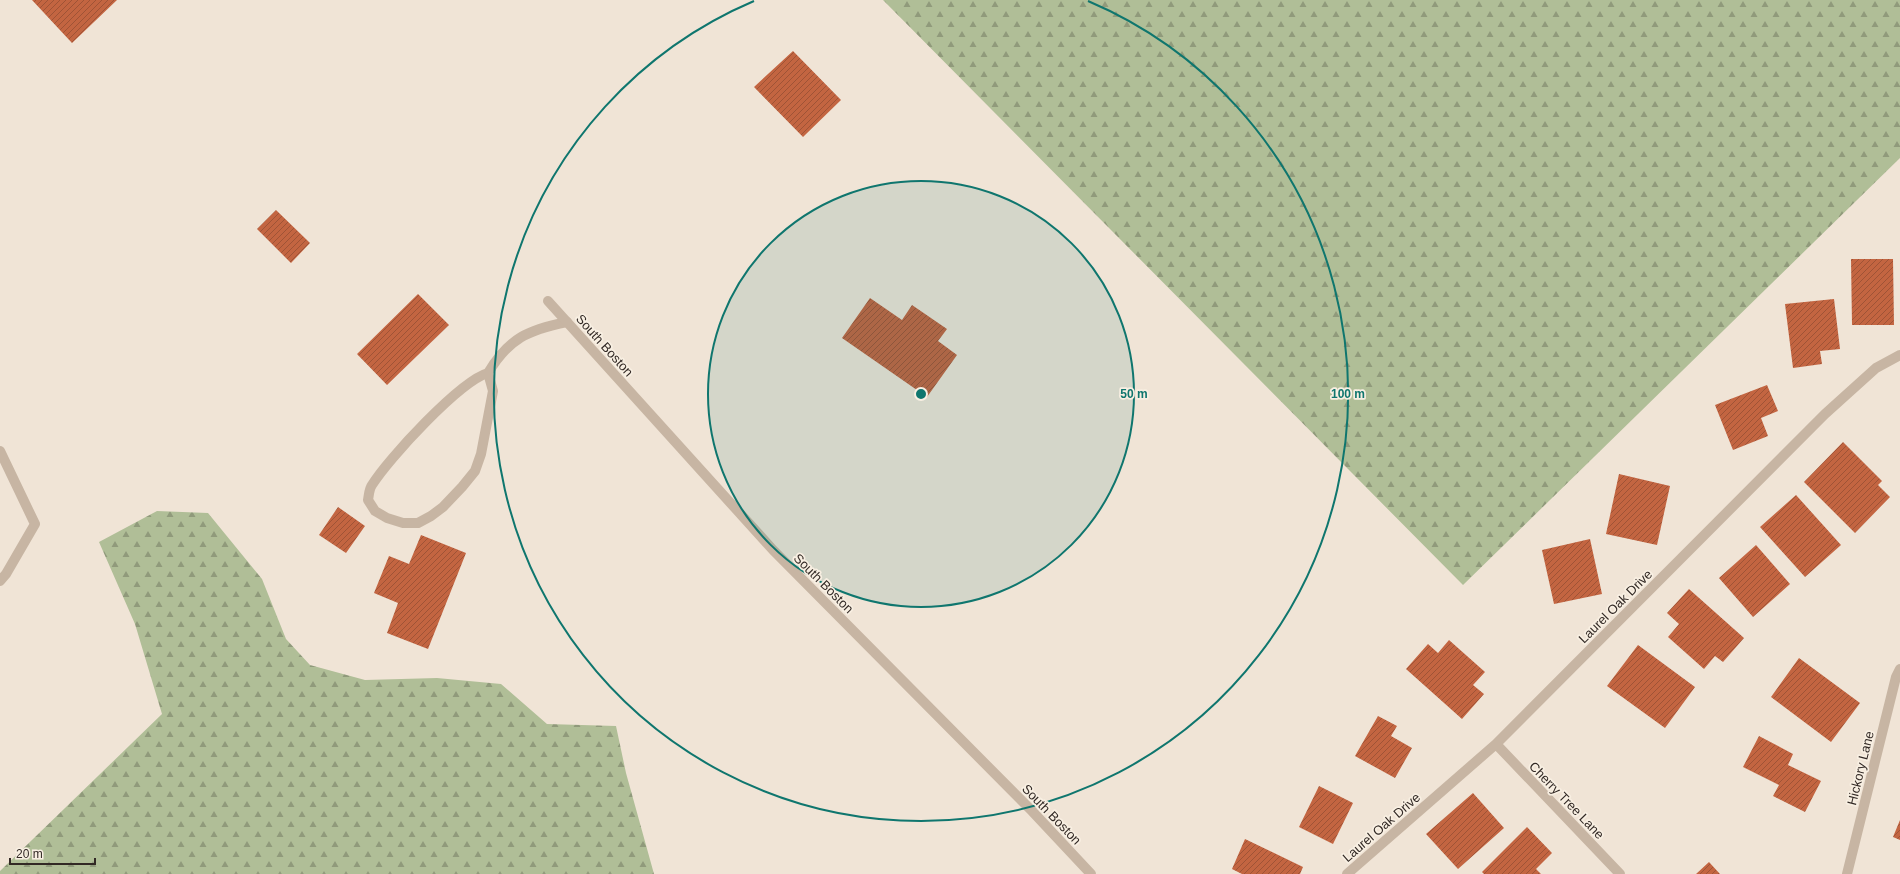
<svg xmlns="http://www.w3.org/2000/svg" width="1900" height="874" font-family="Arial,sans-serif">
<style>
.forest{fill:url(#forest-firs)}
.building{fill:url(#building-hatch)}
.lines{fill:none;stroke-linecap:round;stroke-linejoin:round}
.lane{stroke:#c7b5a3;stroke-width:10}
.street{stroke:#c7b5a3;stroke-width:10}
.ring{fill:none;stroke:#0f766e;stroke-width:2}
.labels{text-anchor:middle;stroke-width:3.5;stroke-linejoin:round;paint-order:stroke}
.street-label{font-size:13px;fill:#322925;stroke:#f8efe2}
.centre{fill:#0f766e;stroke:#f8efe2;stroke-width:2}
.ring-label{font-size:12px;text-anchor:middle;font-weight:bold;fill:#0f766e;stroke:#f8efe2;stroke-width:3.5;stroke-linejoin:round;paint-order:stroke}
</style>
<defs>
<pattern id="forest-firs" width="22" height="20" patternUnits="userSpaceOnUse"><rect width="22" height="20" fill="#b0be97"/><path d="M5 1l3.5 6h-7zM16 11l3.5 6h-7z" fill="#909a7b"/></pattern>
<pattern id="building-hatch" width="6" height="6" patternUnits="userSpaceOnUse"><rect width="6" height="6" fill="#c36541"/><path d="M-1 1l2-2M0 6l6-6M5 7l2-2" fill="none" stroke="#9f5336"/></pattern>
</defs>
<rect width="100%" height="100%" fill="#f0e4d6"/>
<path class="forest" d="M883,0H1900V158L1463,585Z
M157,511L208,513L262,579L286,639L310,665L365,680L437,678L501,684L547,724L616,726L626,773L654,874H0V871L162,714L135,624L99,542Z"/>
<path class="building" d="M32,0H117L72,43Z
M793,51L841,100L803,137L754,87Z
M276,210L310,243L291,263L257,229Z
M1851,259H1893L1894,325H1852Z
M418,294L449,325L387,385L357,354Z
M870,298L902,320L912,305L947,329L938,341L957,355L927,397L842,338Z
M1834,299L1840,349L1820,351L1822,364L1793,368L1785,304Z
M1767,385L1778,411L1761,418L1768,436L1733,450L1715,405Z
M1843,442L1882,481L1878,485L1890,497L1855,533L1804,482Z
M1619,474L1670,486L1657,545L1606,534Z
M1796,495L1841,545L1805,577L1760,527Z
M338,507L365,526L346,553L319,535Z
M421,535L466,553L428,649L387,633L398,603L374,593L389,556L409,564Z
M1590,539L1602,594L1554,604L1542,550Z
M1756,545L1790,584L1753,617L1719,578Z
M1689,589L1744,638L1723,662L1715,656L1704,669L1668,637L1679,624L1667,613Z
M1449,640L1485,672L1473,685L1484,694L1462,719L1406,669L1428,644L1438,653Z
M1638,645L1695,687L1665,728L1607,686Z
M1799,658L1860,703L1831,742L1771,697Z
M1378,716L1397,726L1391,736L1412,748L1395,778L1355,756Z
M1759,736L1793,754L1788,765L1821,781L1805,812L1773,796L1779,785L1743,767Z
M1319,786L1353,803L1333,844L1299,827Z
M1473,793L1504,828L1458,869L1426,834Z
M1900,820V840L1893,837Z
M1527,827L1552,853L1536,869L1541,874H1484L1482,872Z
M1245,839L1303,867L1300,874H1242L1232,869Z
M1709,862L1720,874H1696Z"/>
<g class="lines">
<path class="lane" d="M488,373C460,381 388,459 372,485C369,489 369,495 368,500L375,511L387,518L403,523H418L431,516L443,507L462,487L475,471L481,454L493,391L488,373C509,338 528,330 567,322"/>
<path class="street" d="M548,301L773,550L1032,811L1091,874
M0,451L35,524L6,574L0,581
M1496,744L1620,874
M1347,874L1496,744L1825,414L1876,368L1900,355
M1847,874L1896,677L1900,669"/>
</g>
<circle cx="921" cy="394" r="213" fill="#0f766e" fill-opacity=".12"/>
<g class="ring">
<circle cx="921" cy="394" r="213"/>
<path d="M1088 1A427 427 0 1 1 754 1"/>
</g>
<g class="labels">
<g class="street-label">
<text transform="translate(605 345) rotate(48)" y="5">South Boston</text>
<text transform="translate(824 583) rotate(45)" y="5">South Boston</text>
<text transform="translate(1615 606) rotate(-45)" y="5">Laurel Oak Drive</text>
<text transform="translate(1860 768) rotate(-76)" y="5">Hickory Lane</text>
<text transform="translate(1567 800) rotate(46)" y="5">Cherry Tree Lane</text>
<text transform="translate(1052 814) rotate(46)" y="5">South Boston</text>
<text transform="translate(1381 827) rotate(-41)" y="5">Laurel Oak Drive</text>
</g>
</g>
<circle cx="921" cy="394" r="6" class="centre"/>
<g class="ring-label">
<text x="1134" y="398">50 m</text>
<text x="1348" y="398">100 m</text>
</g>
<path d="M10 858v6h85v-6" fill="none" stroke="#322925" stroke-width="2"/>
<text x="16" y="858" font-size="12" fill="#322925" stroke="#f8efe2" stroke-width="3" paint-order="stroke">20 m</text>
</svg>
